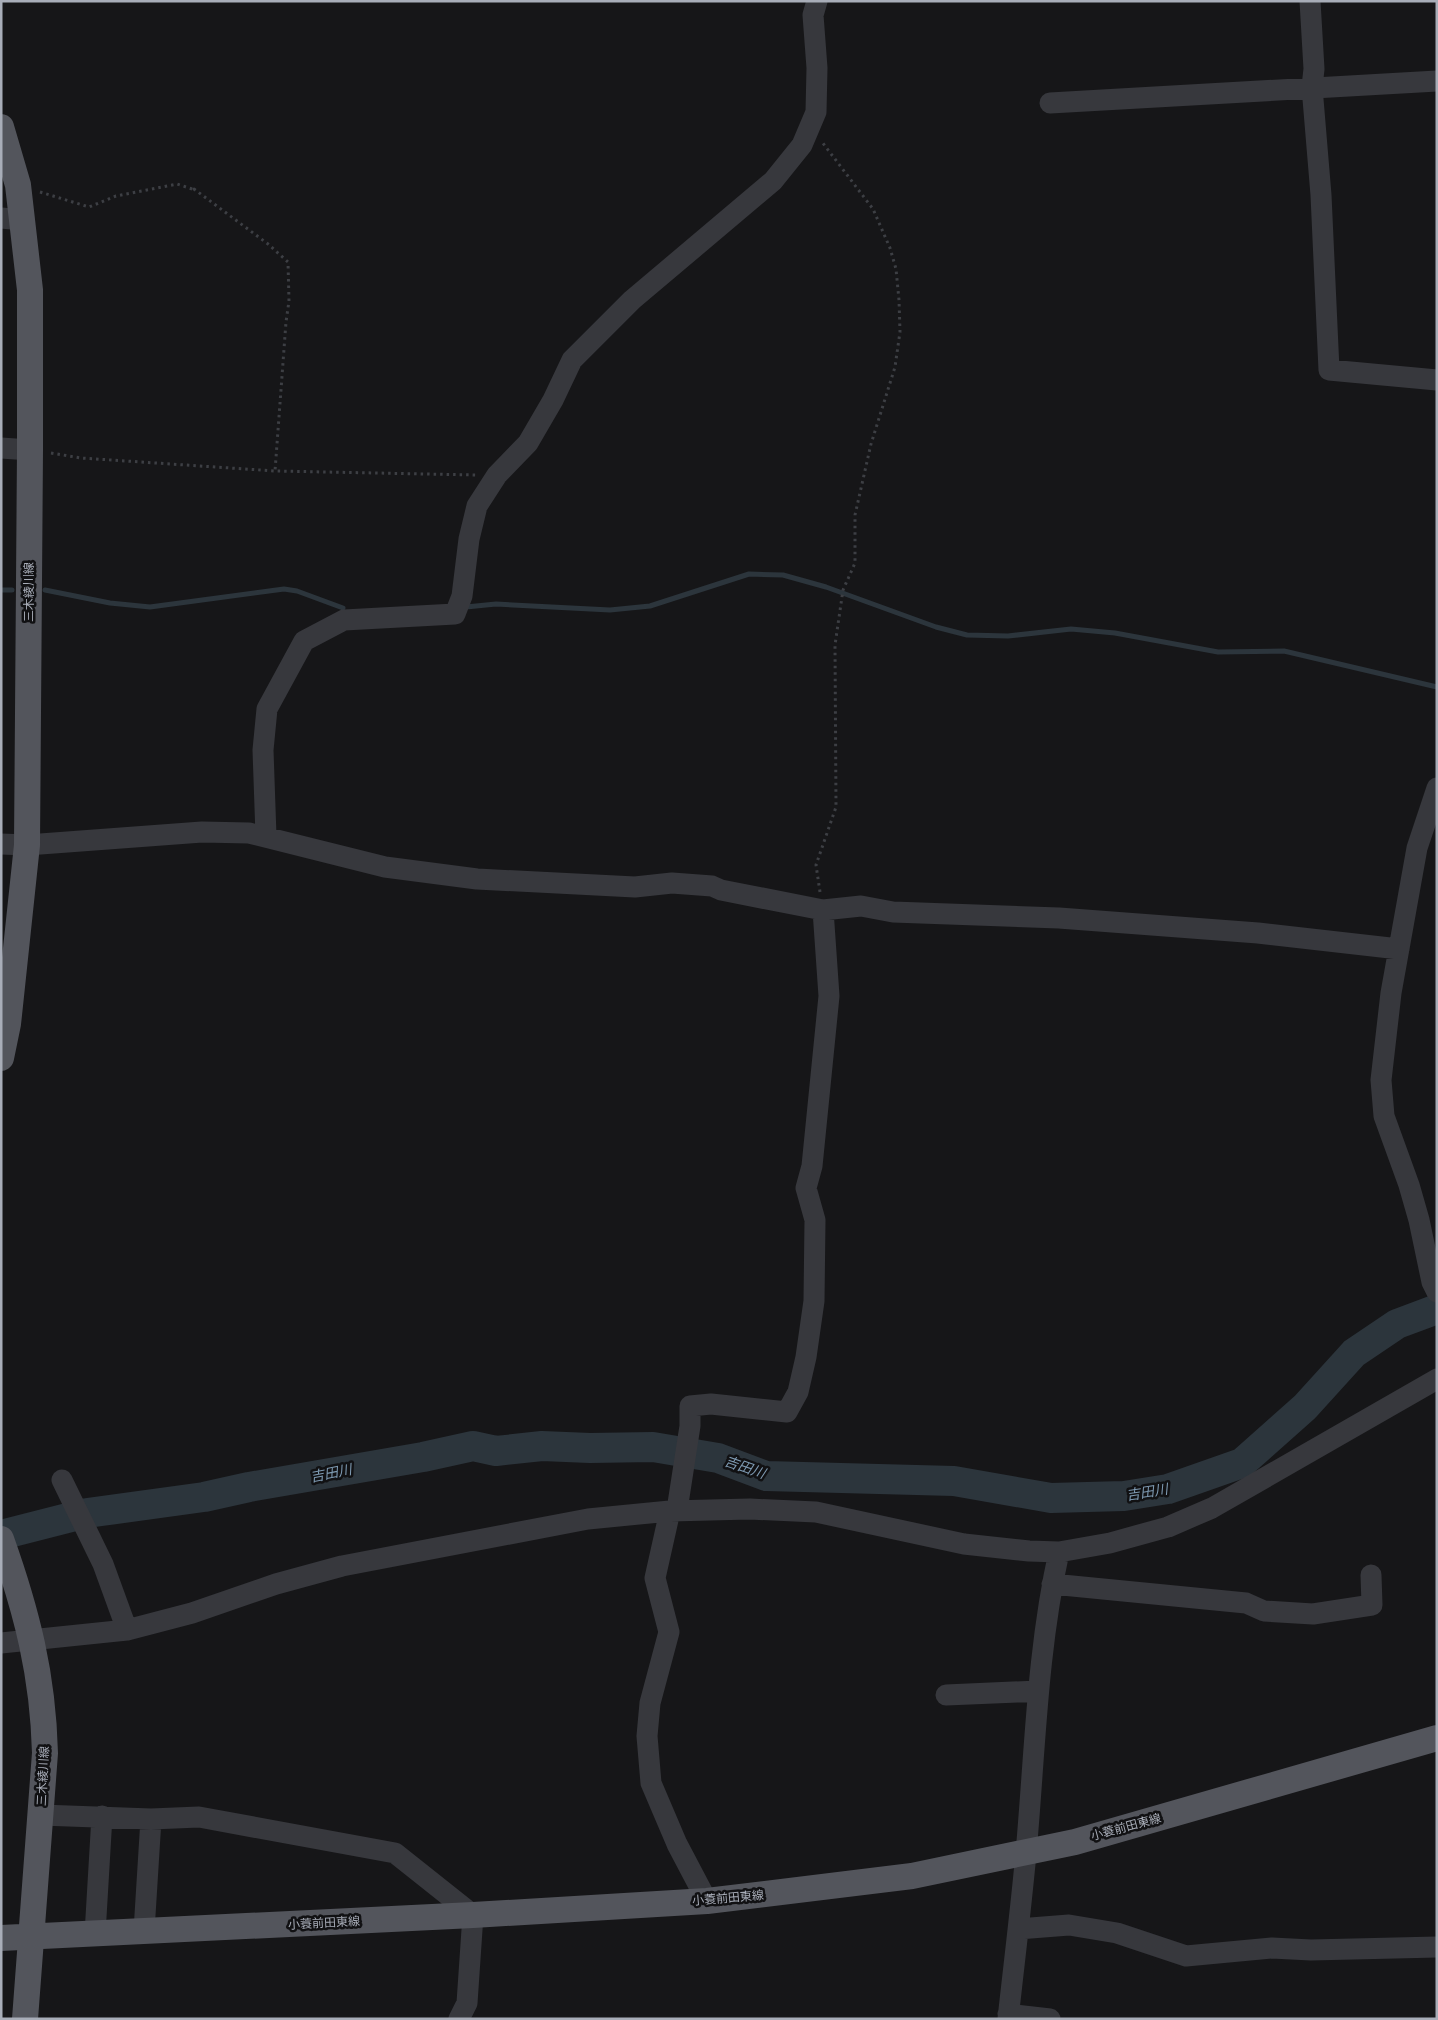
<svg xmlns="http://www.w3.org/2000/svg" width="1438" height="2020" font-family="'Roboto Condensed','Noto Sans JP',sans-serif">
<style>
.lines{fill:none;stroke-linecap:round;stroke-linejoin:round}
.stream{stroke:#2c353c;stroke-width:5}
.river{stroke:#2c353c;stroke-width:30}
.path{stroke:#3d3f44;stroke-width:3;stroke-dasharray:2.5 4;stroke-linecap:butt}
.minor{stroke:#37383d;stroke-width:21}
.major{stroke:#53555c;stroke-width:26}
.labels{text-anchor:middle;stroke-width:5;stroke-linejoin:round;paint-order:stroke}
.street-label{font-size:12px;fill:#a8adb8;stroke:#111113}
.water-label{font-size:14px;font-style:italic;fill:#7f9bb3;stroke:#111113}
</style>
<rect width="100%" height="100%" fill="#161618"/>
<g class="lines">
<path class="stream" d="M1,590H12
M45,590L110,603L150,607L284,589L297,591L343,608
M466,607L496,604L610,610L650,606L749,574L783,575L826,587L936,627L967,635L1008,636L1071,629L1115,633L1218,652L1284,651L1437,687"/>
<path class="river" d="M1,1535L87,1513L204,1497L249,1487L423,1457L473,1446L496,1451L542,1446L590,1448L653,1447L718,1458L766,1476L954,1481L1051,1498L1124,1496L1168,1489L1242,1463L1305,1407L1354,1353L1397,1324L1437,1309"/>
<path class="path" d="M40,192L89,207L116,196L177,184L195,190L194,189L268,244L288,262L289,301L286,322L275,471
M51,453L81,458L275,471L476,475
M820,892L816,865L836,807L835,645L843,590L855,563V515L871,444L895,367L900,332L899,300L896,269L890,248L873,209L822,142"/>
<path class="minor" d="M1310,1L1314,69L1312,87L1321,195L1329,370L1437,380
M1050,103L1437,81
M1,218L23,220
M1,448L30,450
M1437,788L1417,848L1391,993L1381,1080L1384,1116L1409,1185L1419,1220L1432,1282L1437,1292
M266,836L263,750L267,709L304,641L344,620L455,614L462,596L469,539L477,506L497,475L528,443L553,400L572,360L632,300L773,181L802,145L816,112L817,68L813,15L817,1
M1,844L27,845L202,832L249,833L385,867L477,879L635,887L672,883L712,886L721,890L823,910L861,906L893,912L1059,918L1258,933L1399,949
M62,1480L103,1564L127,1630
M677,1510L690,1426V1406L711,1404L787,1412L798,1392L806,1357L814,1301L815,1220L806,1188L812,1166L829,996L823,910
M670,1511L655,1578L669,1632L650,1703L647,1736L651,1783L677,1844L707,1901
M1052,1584L1246,1603L1264,1611L1313,1614L1372,1605L1371,1575
M1,1643L127,1630L192,1613L276,1584L342,1566L588,1519L670,1511L750,1509L816,1512L964,1544L1029,1551L1059,1552L1110,1543L1168,1527L1212,1508L1437,1379
M946,1695L1038,1691
M41,1815L151,1819L199,1817L395,1853L473,1915L467,2003L459,2019
M1018,1929L1069,1925L1117,1933L1186,1956L1272,1948L1311,1950L1437,1947
M144,1931L151,1819
M95,1934L102,1816
M1008,2014L1050,2019
M1008,2019C1014,1964 1021,1908 1026,1853C1035,1753 1037,1651 1059,1552"/>
<path class="major" d="M1,127L18,185L30,290V450L27,845L8,1024L1,1058
M1,1539C27,1612 43,1675 45,1753L25,2019
M1,1938L473,1915L707,1901L912,1876L1075,1842L1437,1738"/>
</g>
<g class="labels">
<g class="street-label">
<text transform="translate(29 592) rotate(-90)" y="4">三木綾川線</text>
<text transform="translate(43 1776) rotate(-87)" y="4">三木綾川線</text>
<text transform="translate(1126 1827) rotate(-15)" y="4">小蓑前田東線</text>
<text transform="translate(728 1898) rotate(-5)" y="4">小蓑前田東線</text>
<text transform="translate(324 1923) rotate(-3)" y="4">小蓑前田東線</text>
</g>
<g class="water-label">
<text transform="translate(745 1467) rotate(19)" y="5">吉田川</text>
<text transform="translate(331 1473) rotate(-11)" y="5">吉田川</text>
<text transform="translate(1147 1492) rotate(-9)" y="5">吉田川</text>
</g>
</g>
<rect width="1438" height="2020" fill="none" stroke="#a8adb8" stroke-width="5"/>
</svg>
